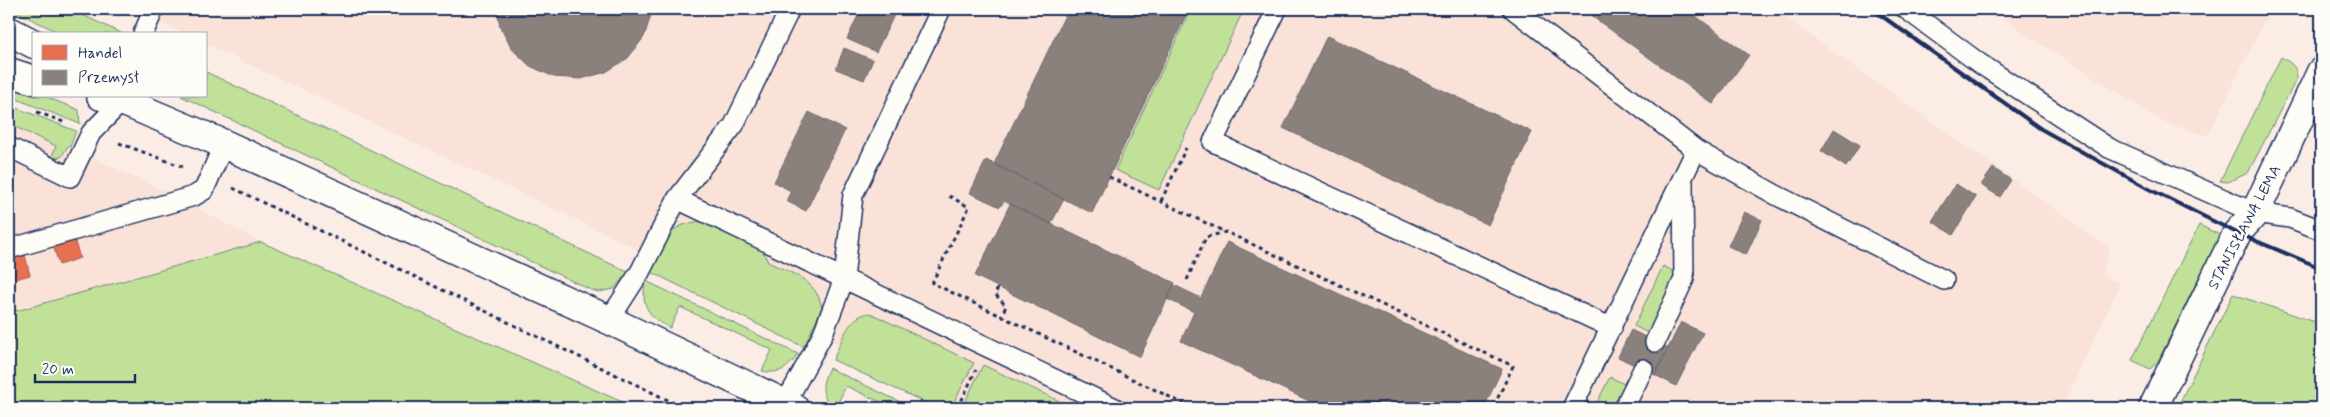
<svg xmlns="http://www.w3.org/2000/svg" width="2330" height="417" font-family="Mynerve,sans-serif">
<style>
.built{fill:#fae2d8}
.green{fill:#c1e199;stroke:#6e887c}
.shops{fill:#e76f51;stroke:#aa5c55}
.industry{fill:#8a817c;stroke:#696873}
.lines{fill:none;stroke-linecap:round;stroke-linejoin:round}
.lane-casing{stroke:#1b2f5e;stroke-width:22}
.street-casing{stroke:#1b2f5e;stroke-width:31}
.path{stroke:#1b2f5e;stroke-width:3;stroke-dasharray:4 4;stroke-linecap:butt}
.lane{stroke:#fdfcf7;stroke-width:19}
.street{stroke:#fdfcf7;stroke-width:28}
.rail{stroke:#1b2f5e;stroke-width:4}
.labels{text-anchor:middle;stroke-width:5;stroke-linejoin:round;paint-order:stroke}
.street-label{font-size:15px;fill:#1b2f5e;stroke:#fdfcf7}
</style>
<rect width="100%" height="100%" fill="#fbede5"/>
<filter id="ink" filterUnits="userSpaceOnUse"><feTurbulence type="fractalNoise" baseFrequency=".02" numOctaves="2"/><feDisplacementMap in="SourceGraphic" scale="10" xChannelSelector="R" yChannelSelector="G"/><feConvolveMatrix kernelMatrix="1 2 1 2 8 2 1 2 1" color-interpolation-filters="sRGB"/></filter>
<g filter="url(#ink)">
<path class="built" d="M132,9H1773L2110,248L2102,275L2120,284L2062,408H973L206,44V34H185Z
M1991,9H2270L2208,136L2164,122L2027,35Z
M9,119L169,193L261,242L9,313Z"/>
<path class="green" d="M10,9H70L123,34H62Z
M1191,9H1244L1159,190L1115,170Z
M2281,57C2291,63 2297,66 2297,78L2248,173L2228,182L2220,181Z
M206,72L628,272L614,289L599,292L591,290L181,96H206Z
M9,84L34,93V96H44L79,110L80,124L9,96Z
M9,105L76,131L70,147L68,146L61,157L51,159L56,146L9,124Z
M704,221L761,247L768,262C792,274 815,278 822,307L804,347L651,272C665,241 665,224 704,221Z
M2199,225L2220,235L2157,363L2150,369L2132,360Z
M261,242L636,408H9V313Z
M1663,266L1677,273L1648,333L1634,326Z
M646,281L798,354C789,368 780,375 762,371L772,350L680,307L670,328C650,319 639,304 646,281Z
M2233,294L2321,324V408H2177Z
M870,313L974,363L951,408H937L833,360C841,343 848,315 870,313Z
M983,365L1074,408H962Z
M829,368L913,408H893L846,386L836,407C819,400 821,382 829,368Z
M1610,377L1624,384L1613,408H1594Z"/>
<path class="shops" d="M70,226L80,258L59,265L49,232Z
M22,243L30,275L9,281V247Z"/>
<path class="industry" d="M497,9H652V12L644,37L628,58L606,72L581,79L554,77L530,66L512,49L500,27Z
M861,9H897L876,52L847,39Z
M1068,9H1189L1092,213L994,164Z
M1582,9H1686L1749,55L1713,104Z
M1327,36L1532,132L1488,225L1283,128Z
M844,48L873,60L864,80L836,69Z
M809,112L845,130L806,211L786,201L791,191L774,182Z
M1834,129L1860,145L1846,167L1821,151Z
M986,160L1064,199L1051,224L1004,201L1000,207L970,193Z
M1993,168L2011,180L2000,197L1981,185Z
M1956,184L1976,197L1953,235L1932,221Z
M1010,204L1175,283L1140,357L975,276Z
M1744,212L1762,220L1746,255L1728,246Z
M1227,242L1502,369L1484,408H1324L1181,341L1194,312L1167,299L1174,285L1201,298Z
M1681,322L1703,333L1676,386L1655,375Z
M1631,330L1668,348L1655,375L1618,357Z"/>
<g class="lines">
<g class="lane-casing">
<path id="lane" d="M1277,9L1213,142L1612,328
M1513,9L1696,150L1572,408
M1906,9L1979,63L2109,148L2255,213L2290,218L2321,230
M143,34L154,9
M9,147L70,177L91,133L122,101L123,96
M1696,150L1776,195L1944,280
M677,199L1115,408
M9,249L194,196L204,190L224,144
M609,320L640,272L677,199L734,125L790,9
M1655,342L1684,279L1683,182
M785,404L822,336L844,279L853,195L941,9
M1624,408L1643,369"/>
</g>
<g class="street-casing">
<path id="street" d="M9,31L34,44
M9,72L34,80
M101,96L122,101L224,144L609,320L794,408
M2153,408L2237,233L2255,213L2321,72"/>
</g>
<path class="path" d="M37,112L66,123
M119,143L186,168
M1109,177L1225,232
M233,188L684,408
M949,196L969,207L932,283L1193,408
M1161,201L1186,148
M1187,280L1206,237L1226,232L1513,366L1493,408
M998,288L995,294L1006,306L1001,317
M958,408L976,370"/>
<use href="#lane" class="lane"/>
<use href="#street" class="street"/>
<path class="rail" d="M1872,9L2041,129L2149,189L2237,233L2321,268"/>
</g>
</g>
<g class="labels">
<g class="street-label">
<text transform="translate(2244 227) rotate(-62)" y="5">STANISŁAWA LEMA</text>
</g>
</g>
<rect width="2330" height="417" fill="none" stroke="#fdfcf7" stroke-width="30"/>
<rect x="15" y="15" width="2300" height="387" fill="none" stroke="#1b2f5e" stroke-width="2" filter="url(#ink)"/>
<rect x="32" y="32" width="175" height="65" fill="#fdfcf7" stroke="#a3aaba"/>
<rect x="42" y="45" width="25" height="15" fill="#e76f51" stroke="#a3aaba"/>
<text x="78" y="58" font-size="15" fill="#1b2f5e">Handel</text>
<rect x="42" y="70" width="25" height="15" fill="#8a817c" stroke="#a3aaba"/>
<text x="78" y="82" font-size="15" fill="#1b2f5e">Przemysł</text>
<path d="M35 374v8h100v-8" fill="none" stroke="#1b2f5e" stroke-width="2.5"/>
<text x="42" y="374" font-size="15" fill="#1b2f5e" stroke="#fdfcf7" stroke-width="4" paint-order="stroke">20 m</text>
</svg>
